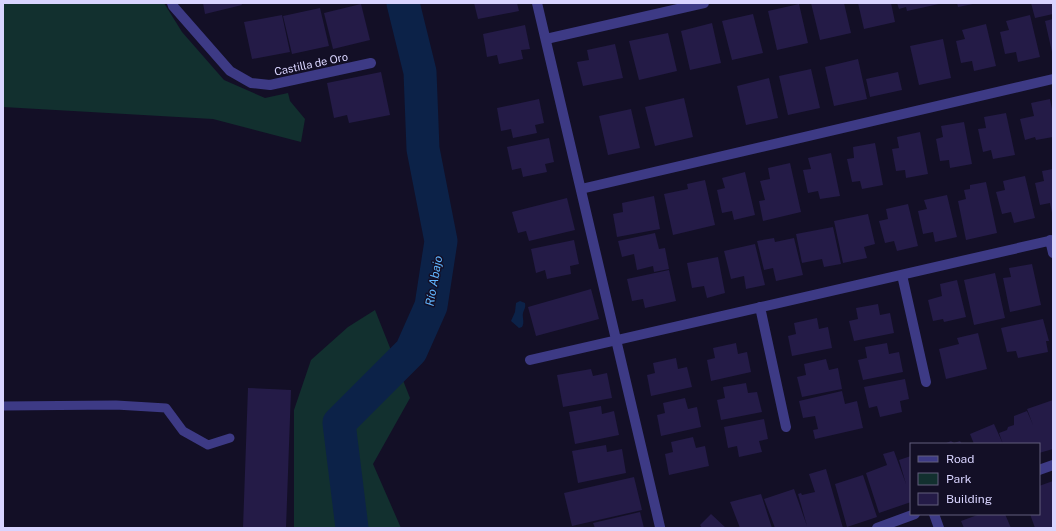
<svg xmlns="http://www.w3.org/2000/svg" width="1056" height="531" font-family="'Public Sans',sans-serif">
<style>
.green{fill:#12302f}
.water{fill:#0c2248}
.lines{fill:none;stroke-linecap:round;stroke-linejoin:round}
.river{stroke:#0c2248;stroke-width:33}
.building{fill:#241b47}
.service{stroke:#3d3a85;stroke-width:9}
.minor{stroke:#3d3a85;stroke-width:10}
.labels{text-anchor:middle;stroke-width:3;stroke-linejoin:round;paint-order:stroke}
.street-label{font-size:11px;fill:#d9d4ff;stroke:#130f26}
.water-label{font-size:12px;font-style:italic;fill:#62b6ff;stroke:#130f26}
</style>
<rect width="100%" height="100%" fill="#130f26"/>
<path class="green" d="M3,3H164L182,32L224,80L265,98L288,93L290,101L305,119L301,142L213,119L3,107Z
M375,310L410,398L373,464L401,528H294V410L311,360L348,327Z"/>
<path class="water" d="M520,301L525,303C526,308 524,309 523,313C522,318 525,322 522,327L519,328L511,321L515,312L516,303Z"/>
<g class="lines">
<path class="river" d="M352,528L339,423L411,351L431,306L441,241L423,149L420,72L403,3"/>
</g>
<path class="building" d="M203,3H241L242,5L205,14Z
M474,3H517L519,11L478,19Z
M811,3H844L851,33L820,40Z
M858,3H891L895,22L864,29Z
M897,3H939V4L907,11L906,7L899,9Z
M957,3H973V4L958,7Z
M1031,3H1053V14L1035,18Z
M361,4L370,40L333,49L324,13Z
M799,4L808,43L777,50L768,11Z
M320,8L329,46L292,54L283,16Z
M753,14L763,53L732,60L722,21Z
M282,15L290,52L252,59L244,22Z
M1030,15L1040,57L1018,62L1016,52L1005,54L1000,32L1009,30L1006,21Z
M1053,19V52H1052L1045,21Z
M712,23L721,63L690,70L681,31Z
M986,24L996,66L974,71L972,61L961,63L956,41L965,39L962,30Z
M525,25L530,49L521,50L523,59L499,64L497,55L487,57L483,34Z
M668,33L677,71L639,80L629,41Z
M943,39L951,78L919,85L910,46Z
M615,44L623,78L583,86L577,62L589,60L587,50Z
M858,59L867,99L834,106L825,67Z
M811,69L820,108L788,115L779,76Z
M381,72L390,115L349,123L347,115L334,118L327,83Z
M898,72L902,90L870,97L866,79Z
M769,78L778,118L746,125L737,86Z
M684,98L693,137L655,146L645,107Z
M539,99L544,123L535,125L537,133L513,138L511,129L501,131L497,108Z
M1050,99L1053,114V137L1036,140L1035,137L1025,140L1020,119L1034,116L1031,103Z
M631,109L640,148L608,155L599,116Z
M1006,113L1015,155L993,159L991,150L983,152L978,129L986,128L984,117Z
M964,122L972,164L950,168L949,160L940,161L936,139L943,137L941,126Z
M920,132L928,174L906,178L905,170L896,171L892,149L899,148L897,137Z
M549,138L554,162L545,164L547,172L523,177L521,168L512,170L507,147Z
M875,143L883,185L862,189L860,181L852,182L847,159L854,158L853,147Z
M831,153L840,196L820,199L818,191L808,193L803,170L811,169L808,158Z
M790,163L801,212L763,221L759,201L765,200L760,181L770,179L768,168Z
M1053,169V213H1052L1050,203L1040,205L1035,183L1044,181L1042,171Z
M745,172L755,215L734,220L732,211L722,213L717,190L725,188L722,178Z
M1025,176L1035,218L1014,223L1011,212L1002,214L996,192L1005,190L1003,181Z
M705,180L715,225L673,235L664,194L688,189L687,184Z
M986,182L997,233L966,240L958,201L966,199L964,190L970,189V185Z
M947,195L957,237L935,242L933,232L923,234L918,211L927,209L924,200Z
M654,196L660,229L617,237L613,214L623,212L622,203Z
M567,198L575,230L529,241L526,231L518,233L512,212Z
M908,204L918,246L897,251L894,241L885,243L879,221L888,219L886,209Z
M868,214L875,244L864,247L867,258L843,263L834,221Z
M833,227L841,264L824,267L822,259L802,263L796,234Z
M655,233L659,249L665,248L669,269L654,272L653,266L637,270L634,254L622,257L618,241Z
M774,238L775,242L794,238L803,275L776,281L773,268L764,270L757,241Z
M574,240L579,264L570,266L571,274L547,279L545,270L536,273L531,249Z
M755,244L765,285L746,289L744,276L731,279L724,251Z
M718,257L725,293L707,298L704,286L692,288L687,263Z
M1032,264L1041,305L1010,312L1003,278L1011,277L1009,268Z
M669,270L676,301L645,308L643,299L632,301L627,279Z
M995,273L1005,318L974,325L964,280Z
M957,280L966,317L944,322L943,319L933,321L928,300L942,296L940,284Z
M591,289L599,319L536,336L528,307Z
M878,304L880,315L890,313L894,333L854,341L849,321L858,319L856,308Z
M817,318L819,329L828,327L832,348L792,356L788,336L796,334L794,323Z
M1043,319L1049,341H1046L1048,352L1018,358L1016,351L1007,352L1001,328Z
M978,333L987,369L946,379L939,349L959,344L957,338Z
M736,343L738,354L747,352L751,372L711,381L707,360L715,358L713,348Z
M887,343L889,354L899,352L903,372L863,380L858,360L867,358L865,347Z
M676,358L678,369L687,367L692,387L651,396L647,375L655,373L653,363Z
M826,359L829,370L838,368L842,389L802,397L797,377L806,375L804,364Z
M591,369L593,376L607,373L612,398L563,407L557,375Z
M905,379L909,399L900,401L902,412L880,417L877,406L869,408L864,387Z
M746,383L748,393L757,392L762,412L721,420L717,400L725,398L723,387Z
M248,388L291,390L286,528H243Z
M842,391L845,404L857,401L863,428L815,439L813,430L818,429L815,416L803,418L799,401Z
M685,398L688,409L697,407L701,427L661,436L657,415L665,413L663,403Z
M1053,400V449L1039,453V444H1003L999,433L1007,430L1008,427L1014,425V416L1027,411L1033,425L1027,409Z
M601,406L602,414L614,411L619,435L575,444L569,412Z
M764,419L768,439L759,441L762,452L739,457L737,446L728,448L724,427Z
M994,424L1003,444H974L970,434Z
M693,437L696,448L705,446L709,466L669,475L665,454L673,452L671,442Z
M951,441L954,443L960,441L962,444H944Z
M606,445L607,452L622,449L626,473L578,483L572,451Z
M894,451L906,484L899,460L911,456V502L879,513L866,473L887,465L883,454Z
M826,469L843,528H775L764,499L794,489L807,526L798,494L801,493L802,495L815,492L809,474Z
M863,475L877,517L847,527L835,484Z
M634,477L642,510L572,526L564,493Z
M1053,481V528H1035L1030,514H1039V486Z
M761,494L772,528H740L730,502Z
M640,512L644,528H595L593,523Z
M711,514L726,528H702L700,525Z
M980,514H1005L1011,528H964L961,521Z"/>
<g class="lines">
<path class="service" d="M3,406L116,405L166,408L183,431L208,445L230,438"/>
<path class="minor" d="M172,3L173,6L230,71L251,83L270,85L371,63
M537,3L660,527
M546,39L704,3
M581,189L1053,79
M1050,240L1053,253
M902,275L926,382
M760,307L786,427
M530,360L1053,240
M1039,470L1053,465
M934,514L939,528
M877,528L915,514"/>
</g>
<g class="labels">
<g class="street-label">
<text transform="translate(311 64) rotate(-12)" y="4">Castilla de Oro</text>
</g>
<g class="water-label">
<text transform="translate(434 281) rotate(-80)" y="4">Río Abajo</text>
</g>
</g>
<rect width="1056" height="531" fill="none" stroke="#d9d4ff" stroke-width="8"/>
<rect x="910" y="443" width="130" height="72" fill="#130f26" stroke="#625e7d"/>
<rect x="918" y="456" width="20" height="6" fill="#3d3a85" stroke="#625e7d"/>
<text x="946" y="463" font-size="12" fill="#d9d4ff">Road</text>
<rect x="918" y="473" width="20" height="12" fill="#12302f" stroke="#625e7d"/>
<text x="946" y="483" font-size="12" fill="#d9d4ff">Park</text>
<rect x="918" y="493" width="20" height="12" fill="#241b47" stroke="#625e7d"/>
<text x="946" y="503" font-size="12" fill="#d9d4ff">Building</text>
</svg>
